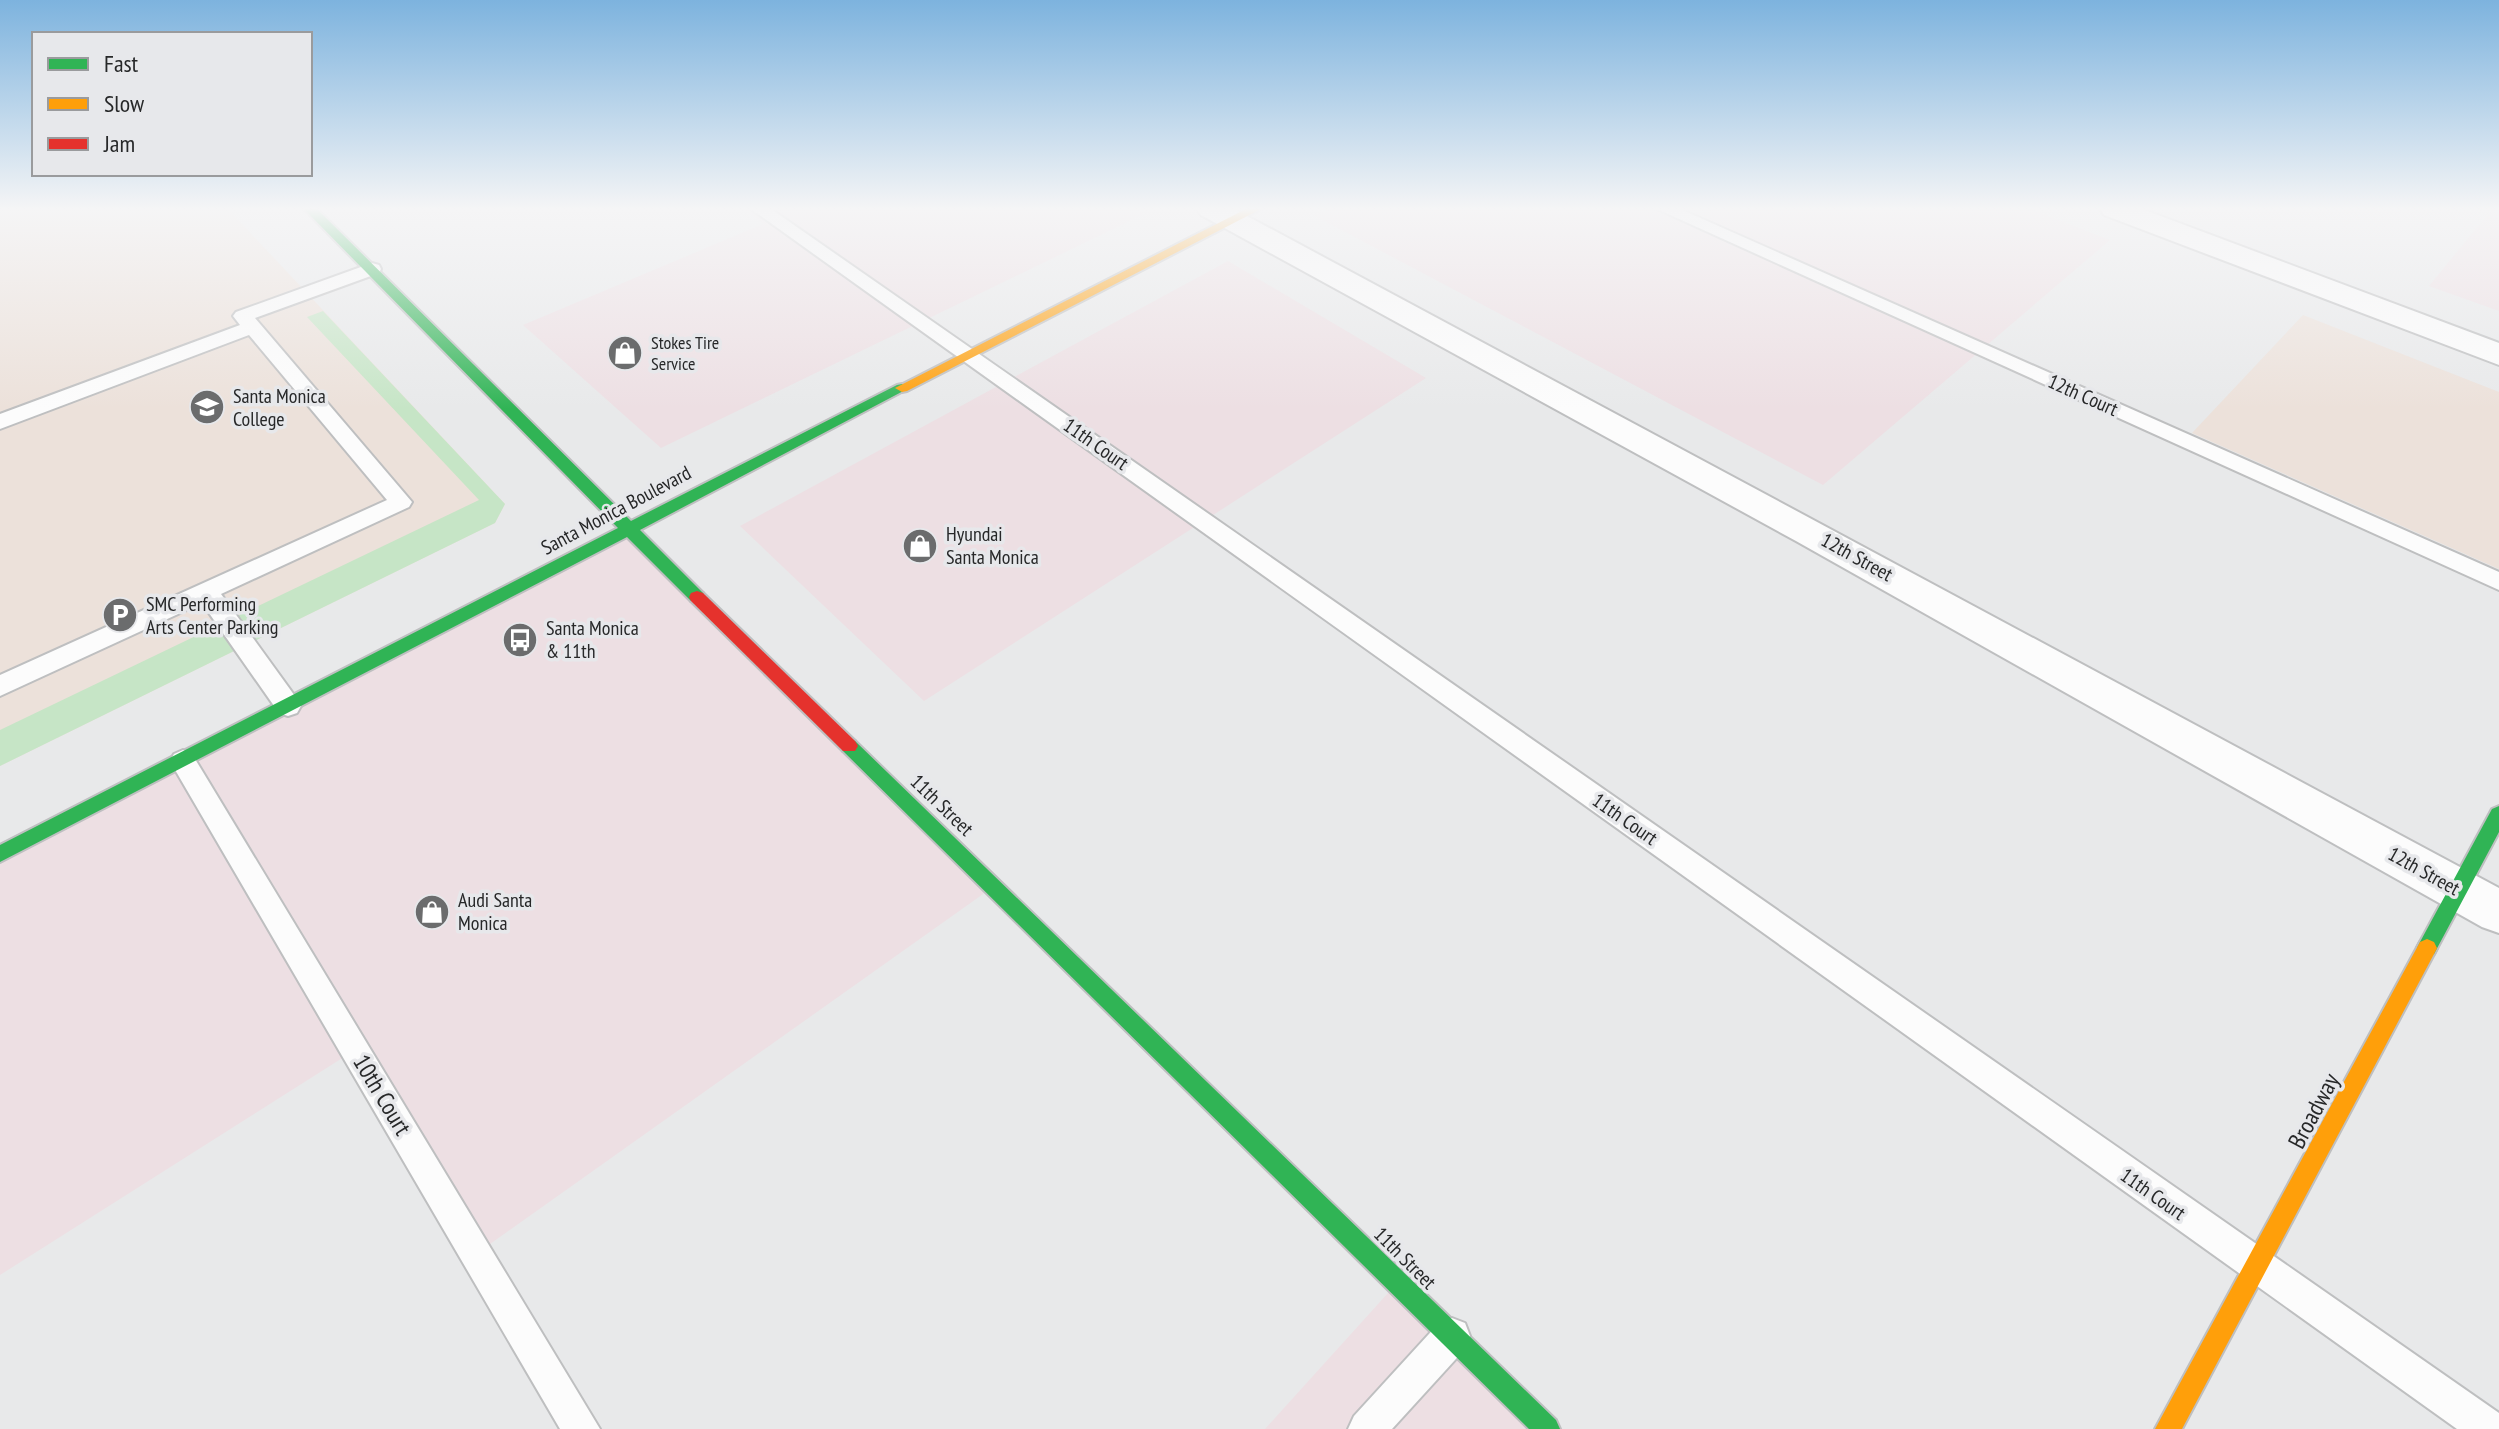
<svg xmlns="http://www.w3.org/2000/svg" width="2499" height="1429" font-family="'PT Sans Narrow',sans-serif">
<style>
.commercial{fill:#eddfe3}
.education{fill:#ece1da}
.green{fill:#c6e5c6}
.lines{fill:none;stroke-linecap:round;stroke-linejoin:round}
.lane-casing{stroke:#bebfc0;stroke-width:4}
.street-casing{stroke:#bebfc0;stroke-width:4}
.fast-casing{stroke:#bebfc0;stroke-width:4}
.slow-casing{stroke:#bebfc0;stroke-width:4}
.jam-casing{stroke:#bebfc0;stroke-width:4}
.lane{fill:#fcfcfc;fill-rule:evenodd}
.street{fill:#fcfcfc;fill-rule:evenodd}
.fast{fill:#30b455;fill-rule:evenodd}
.slow{fill:#ff9f0a;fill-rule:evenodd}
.jam{fill:#e5322d;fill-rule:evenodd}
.labels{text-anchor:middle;stroke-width:7;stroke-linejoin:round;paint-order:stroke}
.far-poi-label{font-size:18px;fill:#272829;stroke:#e7e8eb;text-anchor:start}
.street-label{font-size:20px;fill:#272829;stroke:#e7e8eb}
.poi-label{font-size:20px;fill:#272829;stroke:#e7e8eb;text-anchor:start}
.near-street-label{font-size:24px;fill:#272829;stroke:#e7e8eb}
</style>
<rect width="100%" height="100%" fill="#e8e9ea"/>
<path class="commercial" d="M743,209H1134L1144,214L661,448L523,325L763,224Z
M1330,209H2030L2110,240L1823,485L1315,216Z
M2492,209H2499V311L2429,286Z
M1228,261L1426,378L924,701L740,526Z
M630,527L993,887L476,1254L355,1050L0,1275V854Z
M1398,1282L1547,1429H1265Z"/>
<path class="education" d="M0,209H228L505,504L495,523L0,766Z
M2303,315L2499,392V569L2192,433Z"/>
<path class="green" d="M323,311L505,504L495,523L0,766V730L479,500L307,317Z"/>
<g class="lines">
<g class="lane-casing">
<path id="lane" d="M751,209H771L2499,1413V1429H2457Z
M1657,209H1680L2499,572V590Z
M372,263L379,265L381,269L379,273L255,318L412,502L409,507L221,594L297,699L301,706L297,713L288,716L279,713L202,603L0,696V675L387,500L249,335L0,429V414L240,325L233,316L236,312Z
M183,750L192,754L600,1429H560L174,768L170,761L174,754Z
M1452,1318L1465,1323L1470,1336L1465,1349L1392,1429H1348L1354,1416L1439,1323Z"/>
</g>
<g class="street-casing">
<path id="street" d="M1197,209H1234L2499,888V933L2482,927L1796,541L1201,215Z
M2100,209H2142L2499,343V365L2104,215Z"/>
</g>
<g class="fast-casing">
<path id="fast" d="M304,209H317L631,521L897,385L902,384L909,388L640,530L703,593L705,597L703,601H691L627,537L0,862V845L618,528Z
M849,739L855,741L1556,1420L1560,1429H1529L843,751L840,746L843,741Z
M2499,806V832L2434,954L2427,957L2420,954L2417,948L2420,942L2492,809Z"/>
</g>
<g class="slow-casing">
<path id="slow" d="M1246,209H1261L907,391L902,392L895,388Z
M2427,939L2434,942L2437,948L2434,954L2182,1429H2155L2420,942Z"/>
</g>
<g class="jam-casing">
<path id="jam" d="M697,591L703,593L855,741L858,746L855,751H843L691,601L689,597L691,593Z"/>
</g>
<use href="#lane" class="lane"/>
<use href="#street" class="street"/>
<use href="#fast" class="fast"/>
<use href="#slow" class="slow"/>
<use href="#jam" class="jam"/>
</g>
<linearGradient id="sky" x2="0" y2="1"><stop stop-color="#7db3de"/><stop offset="0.51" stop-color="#f5f5f6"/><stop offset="1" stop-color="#f5f5f6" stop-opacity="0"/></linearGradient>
<rect width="2499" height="409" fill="url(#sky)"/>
<defs>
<g id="shop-disc" transform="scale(1.8)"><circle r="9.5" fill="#6b6c6d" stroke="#e7e8eb"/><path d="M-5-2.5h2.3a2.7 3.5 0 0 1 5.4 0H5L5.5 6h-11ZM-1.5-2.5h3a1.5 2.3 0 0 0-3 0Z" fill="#fff"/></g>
<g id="university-disc" transform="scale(1.8)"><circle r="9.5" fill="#6b6c6d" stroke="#e7e8eb"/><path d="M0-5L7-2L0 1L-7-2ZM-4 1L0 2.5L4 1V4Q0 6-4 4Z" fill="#fff"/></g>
<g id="parking-disc" transform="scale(1.8)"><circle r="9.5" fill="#6b6c6d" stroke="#e7e8eb"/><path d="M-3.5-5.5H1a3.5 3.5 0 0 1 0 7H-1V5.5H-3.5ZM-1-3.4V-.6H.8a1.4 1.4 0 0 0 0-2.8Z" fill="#fff"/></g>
<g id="bus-disc" transform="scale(1.8)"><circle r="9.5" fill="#6b6c6d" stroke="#e7e8eb"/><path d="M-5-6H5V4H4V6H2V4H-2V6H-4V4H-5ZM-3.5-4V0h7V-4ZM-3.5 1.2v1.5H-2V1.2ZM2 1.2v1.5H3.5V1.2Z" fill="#fff"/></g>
</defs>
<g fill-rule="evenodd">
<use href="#shop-disc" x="625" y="353"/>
<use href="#university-disc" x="207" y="407"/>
<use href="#shop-disc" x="920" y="546"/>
<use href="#parking-disc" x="120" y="615"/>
<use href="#bus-disc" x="520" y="640"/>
<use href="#shop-disc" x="432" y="912"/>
</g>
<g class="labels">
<g class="far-poi-label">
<text x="651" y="349">Stokes Tire<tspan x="651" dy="21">Service</tspan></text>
</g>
<g class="street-label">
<text transform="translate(2083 395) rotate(24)" y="7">12th Court</text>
<text transform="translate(1096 444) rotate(35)" y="7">11th Court</text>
<text transform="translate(616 510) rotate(-28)" y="7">Santa Monica Boulevard</text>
<text transform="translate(1857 557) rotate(29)" y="7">12th Street</text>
<text transform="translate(942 805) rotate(44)" y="7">11th Street</text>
<text transform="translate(1625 819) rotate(35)" y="7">11th Court</text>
<text transform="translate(2424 871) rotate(29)" y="7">12th Street</text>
<text transform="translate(2153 1194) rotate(35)" y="7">11th Court</text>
<text transform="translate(1405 1258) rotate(45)" y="7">11th Street</text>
</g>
<g class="poi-label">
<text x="233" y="403">Santa Monica<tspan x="233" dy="23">College</tspan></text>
<text x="946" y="541">Hyundai<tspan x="946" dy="23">Santa Monica</tspan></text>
<text x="146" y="611">SMC Performing<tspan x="146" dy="23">Arts Center Parking</tspan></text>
<text x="546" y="635">Santa Monica<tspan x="546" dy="23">&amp; 11th</tspan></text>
<text x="458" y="907">Audi Santa<tspan x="458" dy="23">Monica</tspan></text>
</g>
<g class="near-street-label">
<text transform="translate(382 1095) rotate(59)" y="8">10th Court</text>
<text transform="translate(2314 1111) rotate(-62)" y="8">Broadway</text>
</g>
</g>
<rect x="32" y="32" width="280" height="144" fill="#e7e8eb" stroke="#9a9b9d" stroke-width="2"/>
<rect x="48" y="58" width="40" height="12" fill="#30b455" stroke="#9a9b9d" stroke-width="2"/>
<text x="104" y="72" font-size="24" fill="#272829">Fast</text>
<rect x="48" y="98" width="40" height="12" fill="#ff9f0a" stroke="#9a9b9d" stroke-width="2"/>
<text x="104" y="112" font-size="24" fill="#272829">Slow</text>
<rect x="48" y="138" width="40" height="12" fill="#e5322d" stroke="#9a9b9d" stroke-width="2"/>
<text x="104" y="152" font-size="24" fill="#272829">Jam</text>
</svg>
